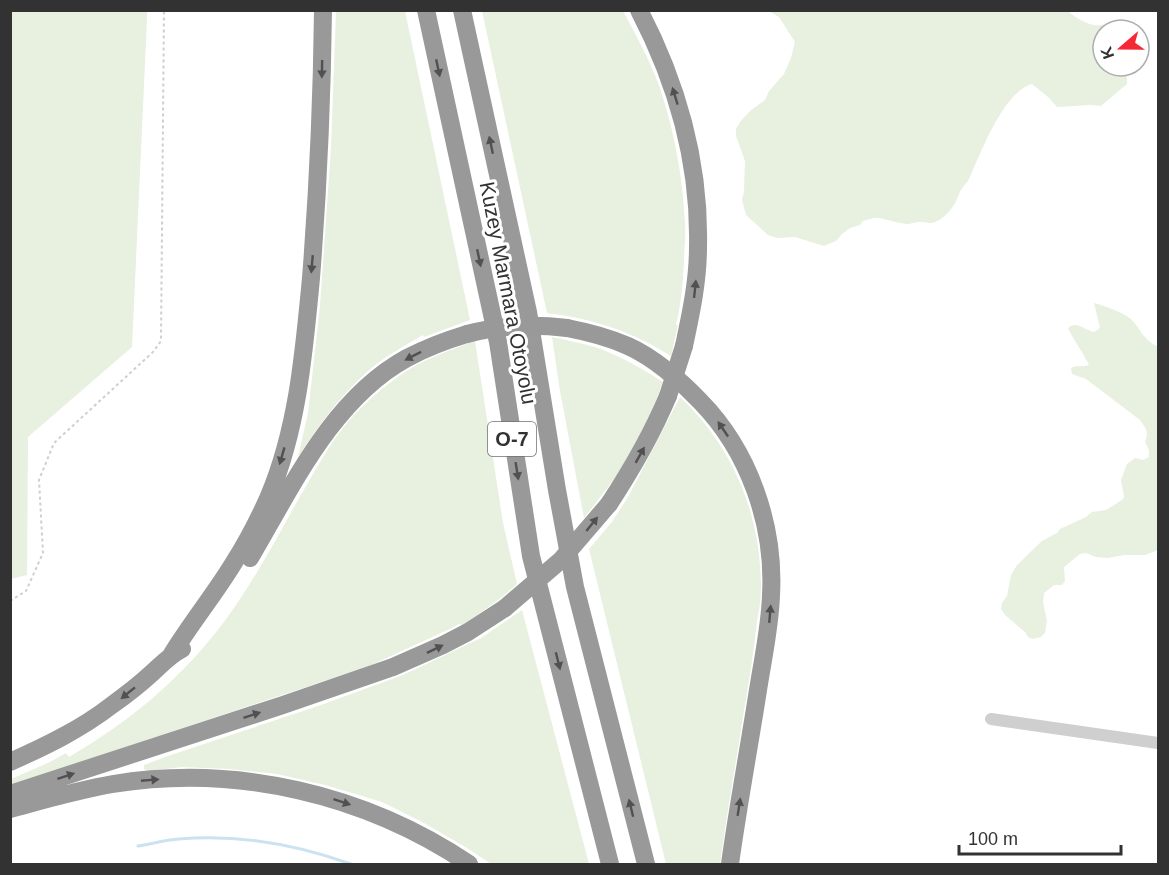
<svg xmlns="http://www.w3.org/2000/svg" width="1169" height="875" font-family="Arial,sans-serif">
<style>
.green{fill:#e8f0e0}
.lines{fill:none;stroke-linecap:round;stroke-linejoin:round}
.stream{stroke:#cbe2f0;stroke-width:3}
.path{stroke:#cfcfcf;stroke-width:2;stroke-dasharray:3 3;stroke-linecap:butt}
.minor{stroke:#cfcfcf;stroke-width:12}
.highway{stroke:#999;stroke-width:18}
.highway-bridge{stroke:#999;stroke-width:18}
.oneway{fill:#515151}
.labels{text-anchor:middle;stroke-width:6;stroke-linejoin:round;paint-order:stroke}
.shield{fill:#fff;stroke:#707070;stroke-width:1.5}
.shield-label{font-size:20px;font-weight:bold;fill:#323232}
.street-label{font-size:21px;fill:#323232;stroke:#fff}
</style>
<rect width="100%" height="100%" fill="#fff"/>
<path class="green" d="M11,10L147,11V19L132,347L28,437L27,575L11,579Z
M336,11H405L470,320L424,337L423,335C404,346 384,357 368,371C340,396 318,426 298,457L308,413L320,306L331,148Z
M482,11H623C638,39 654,67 663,98C676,139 683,182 685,224C686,236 684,249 684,261C683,283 681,304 676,325H678L671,356C631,331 594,319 547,313Z
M769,11H1068C1077,19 1093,29 1105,24L1112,26L1114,30H1103V66H1125L1127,73V84L1101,106L1090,105L1057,107L1048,97L1032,84C1003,92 981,153 969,179C967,183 963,186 961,190C958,195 960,193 957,199C954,207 944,219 935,222C931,224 926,222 922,222C917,221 913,224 908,224C899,224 884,218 877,218C872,218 867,220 863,221L860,225L850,228L842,234L836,241L824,246L795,237L777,238L768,235L746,215L742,200L744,192L745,161L736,136V129L740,122L750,111L765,100L769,91L784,74L791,58L795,42L779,17Z
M1094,303C1103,305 1124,313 1131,319C1142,331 1142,338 1158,347V550L1145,555H1124L1108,558L1096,557L1086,553L1080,554L1064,567L1065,581L1062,585H1054L1044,593L1043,602L1047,621L1045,633L1041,637L1032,639L1028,637L1025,632L1006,616L1001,609L1002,603L1007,596L1011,575L1017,565L1042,541L1057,533L1060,529L1086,517L1092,512L1106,510L1122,500L1124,497L1121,480L1127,464L1135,458L1143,460L1149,457V450L1145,442C1149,431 1146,429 1140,420L1086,379L1072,374L1071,368C1076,365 1083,367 1089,365C1083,352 1074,341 1068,328C1077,320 1084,330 1094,332L1100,328Z
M552,337C566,340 581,343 595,347C619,355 641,368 663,382L647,424L625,465L584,518L560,391Z
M475,341L503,523L517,584L501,598L463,625L459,624L452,628L369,666L11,785V779L50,762L66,753L69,757C127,723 175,684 217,631C248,592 274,543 298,500C314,473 327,447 347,423C363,404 384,386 405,372C426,358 451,350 475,341Z
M680,397C734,448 761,515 761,589C761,600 759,611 757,621C754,651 749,681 744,711C736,762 727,813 720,864H666L589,549L612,522L628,497Z
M522,610L589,864H491L467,848L424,823L382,802L325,785L277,774L229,769L182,767L149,771L144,769V765L168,756L321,705L403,675L481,638Z"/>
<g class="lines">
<path class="stream" d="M138,846C151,844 165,840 179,839C236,834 297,845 351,864"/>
<path class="path" d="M10,601L26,591L43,553L39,480L54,443L153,352L161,341L164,10"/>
<path class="minor" d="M991,719L1158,743"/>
<path class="highway" d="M426,10L498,342L531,556L610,864
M462,10L528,312L557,490L575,587L646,864
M639,10C677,83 700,164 698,247C698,281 691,313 684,346
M567,328C588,332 608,337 628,346C653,357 681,381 700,401C749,451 775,525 771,595C770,627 763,658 758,690C749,748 738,806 730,864
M609,504C632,469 652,434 668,396
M250,558C292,487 332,399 407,358C426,348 447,340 467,334
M172,654C191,623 214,595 233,564C247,542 259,519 269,496C298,427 304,351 311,278C318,189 322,100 323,10
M10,762C46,746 81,729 112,705C126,695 140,684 152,673C162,664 170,655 182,649
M10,794L283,705L393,667L443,645L468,632L505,608
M10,809C44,800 78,790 113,784C236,764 365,794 469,864"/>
<path class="highway-bridge" d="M467,334C501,325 533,324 567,328
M668,396L684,346
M505,608L561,560L609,504"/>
</g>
<defs><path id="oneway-solid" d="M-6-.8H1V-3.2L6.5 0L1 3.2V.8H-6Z" transform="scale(1.5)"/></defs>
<g class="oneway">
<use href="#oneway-solid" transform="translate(438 68) rotate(78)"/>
<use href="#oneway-solid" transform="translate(322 69) rotate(91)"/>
<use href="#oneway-solid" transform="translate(675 96) rotate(-107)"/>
<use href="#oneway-solid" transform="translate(491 145) rotate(-102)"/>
<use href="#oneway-solid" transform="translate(479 258) rotate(78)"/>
<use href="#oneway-solid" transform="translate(312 264) rotate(95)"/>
<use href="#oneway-solid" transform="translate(695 289) rotate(-84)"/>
<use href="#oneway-solid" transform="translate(413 356) rotate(153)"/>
<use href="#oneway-solid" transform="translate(723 429) rotate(-124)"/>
<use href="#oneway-solid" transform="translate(640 455) rotate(-61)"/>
<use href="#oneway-solid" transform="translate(282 456) rotate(106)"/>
<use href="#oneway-solid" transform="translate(517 471) rotate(81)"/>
<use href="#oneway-solid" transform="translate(592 524) rotate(-51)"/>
<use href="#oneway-solid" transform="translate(770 614) rotate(-85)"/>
<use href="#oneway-solid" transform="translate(435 649) rotate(-26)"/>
<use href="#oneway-solid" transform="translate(558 661) rotate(76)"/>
<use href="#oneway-solid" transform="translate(128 693) rotate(141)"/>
<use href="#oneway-solid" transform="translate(252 715) rotate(-18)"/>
<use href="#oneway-solid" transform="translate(66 776) rotate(-18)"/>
<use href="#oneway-solid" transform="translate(150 780) rotate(-5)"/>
<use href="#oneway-solid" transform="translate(342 802) rotate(18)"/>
<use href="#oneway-solid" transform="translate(739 807) rotate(-81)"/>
<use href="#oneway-solid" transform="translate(631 808) rotate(-104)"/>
</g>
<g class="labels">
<rect class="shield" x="488" y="422" width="48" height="34" rx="4.5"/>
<g class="shield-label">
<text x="512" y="446">O-7</text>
</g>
<g class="street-label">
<text transform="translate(508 293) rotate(79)" y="7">Kuzey Marmara Otoyolu</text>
</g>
</g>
<rect width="1169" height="875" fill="none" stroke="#323232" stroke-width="24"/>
<g transform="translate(1121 48) rotate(250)"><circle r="28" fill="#ffffff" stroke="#adadad" stroke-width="1.5"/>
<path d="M0-4.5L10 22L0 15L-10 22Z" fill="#f52935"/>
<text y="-9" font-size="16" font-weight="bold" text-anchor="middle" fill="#323232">K</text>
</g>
<path d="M959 845v9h162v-9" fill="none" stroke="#323232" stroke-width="3"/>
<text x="968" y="845" font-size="18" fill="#323232" stroke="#ffffff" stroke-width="4.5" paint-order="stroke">100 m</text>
</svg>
